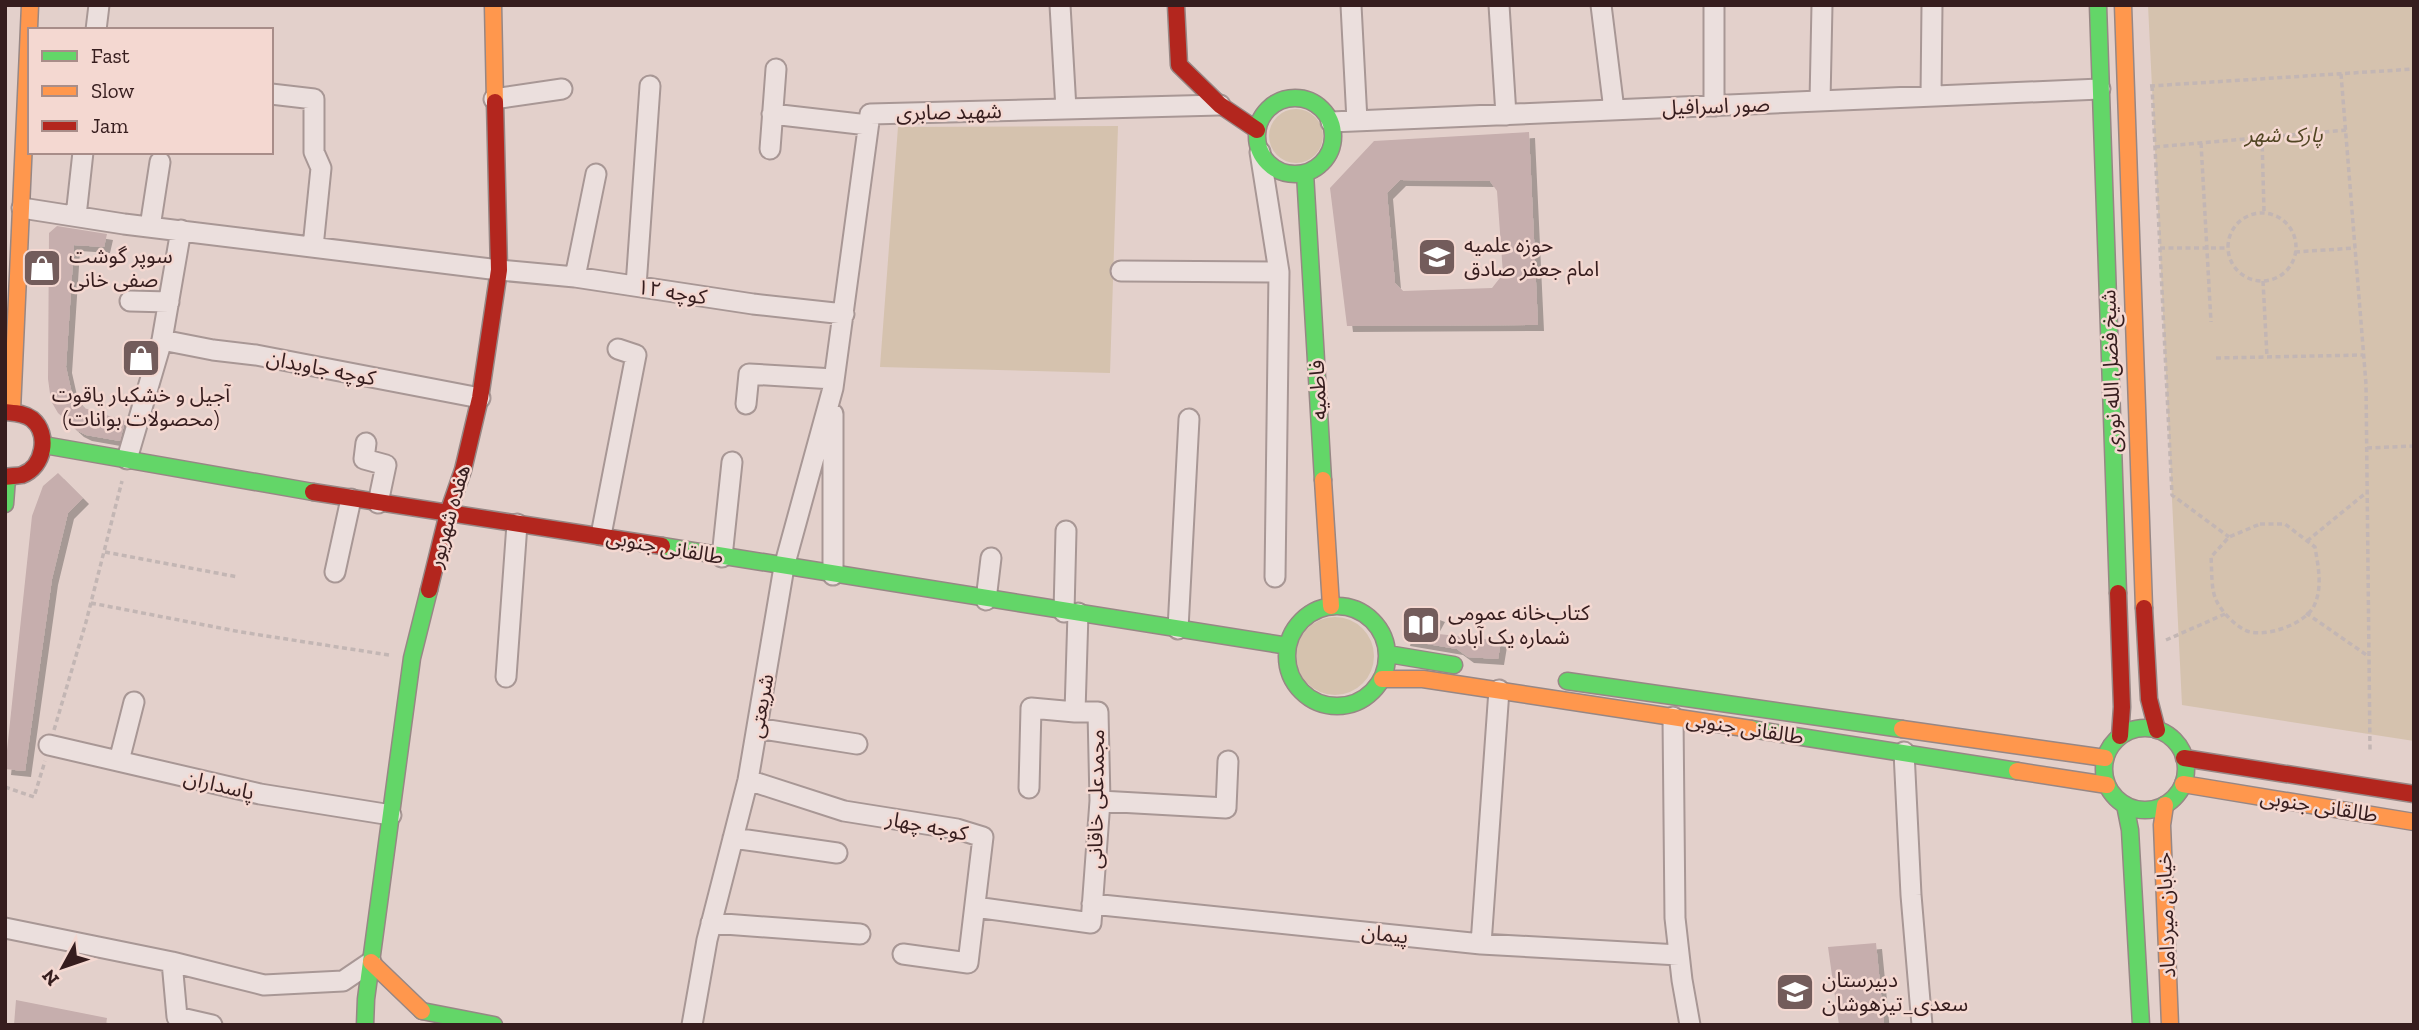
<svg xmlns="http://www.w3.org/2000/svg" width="2419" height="1030" font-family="'Zilla Slab','Noto Sans Arabic',serif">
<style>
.green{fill:#d5c2ae}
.building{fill:#c6aead;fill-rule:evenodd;filter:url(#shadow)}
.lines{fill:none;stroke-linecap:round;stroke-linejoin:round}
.street-casing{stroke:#a89795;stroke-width:23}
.fast-casing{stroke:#978785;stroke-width:19}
.slow-casing{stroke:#978785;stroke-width:19}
.jam-casing{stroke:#978785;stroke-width:19}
.path{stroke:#c3b6b4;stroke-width:3.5;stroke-dasharray:5 3.5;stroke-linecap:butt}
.street{stroke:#ebdfdd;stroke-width:19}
.fast{stroke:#63d668;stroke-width:16}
.slow{stroke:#ff974d;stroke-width:16}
.jam{stroke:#b3261e;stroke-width:16}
.labels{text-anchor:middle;stroke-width:5;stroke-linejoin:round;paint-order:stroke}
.street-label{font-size:21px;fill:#361d1e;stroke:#f4d8d1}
.park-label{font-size:21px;font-style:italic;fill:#524624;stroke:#f4d8d1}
.poi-label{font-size:21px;fill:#361d1e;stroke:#f4d8d1;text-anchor:start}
</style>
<defs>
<filter id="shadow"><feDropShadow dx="6" dy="6" stdDeviation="0" flood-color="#0004"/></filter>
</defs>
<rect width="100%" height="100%" fill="#e3d0cb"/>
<path class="green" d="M2148,5H2414V741L2182,705Z
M1269 136a27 27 0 1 1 54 0a27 27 0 1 1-54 0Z
M1118,126L1110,373L880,367L898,127Z
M1296 656a39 39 0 1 1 78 0a39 39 0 1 1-78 0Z"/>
<path class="building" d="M1529,132L1538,325L1347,326L1330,188L1374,141ZM1400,180L1490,181L1497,191L1503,274L1492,288L1403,291L1395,283L1387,193Z
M57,226L107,234L104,247L74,245L66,367L72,394L84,408L125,421L120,441L86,435L78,431L58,413L51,401L48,379L49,233Z
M58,473L83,498L68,513L52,579L25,771L5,769L32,516L43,486Z
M1413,606L1439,616L1430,633L1501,641L1498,659L1468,657L1457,649L1404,640Z
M1876,943L1884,1025H1839L1828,947Z
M16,1000L107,1018L106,1025H14Z"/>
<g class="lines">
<g class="street-casing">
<path id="street" d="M1060,5L1066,109
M1351,5L1357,121
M1499,5L1506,115
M1601,5L1614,110
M1714,5V106
M96,30L99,5
M271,94L314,99V152L321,168L313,247
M1931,96L1932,5
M494,99L562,89
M1820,101L1822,5
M772,114L868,125
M1331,122L2100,89
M770,149L776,69
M1260,152L1279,272L1275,577
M22,208L124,224L499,270L575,277L753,304L844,314
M76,216L83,152
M150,227L160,162
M1121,271L1279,272
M575,277L596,174
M636,286L650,86
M130,301L169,302
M162,340L213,350L256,355L480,398
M746,404L749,374L834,379
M833,414V575
M366,443L364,459L386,465L378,503
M127,459L162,340L181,230
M601,535L636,355L618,349
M722,557L732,462
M335,572L351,499
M986,600L991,558
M1064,612L1066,531
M1178,629L1189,419
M506,677L517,524
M1673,717L1675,918L1682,980L1690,1025
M757,728L857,744
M49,745L260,794L391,815
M1904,752L1911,895L1922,1025
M119,761L134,702
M748,780L844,811L957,829L983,837L968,963L903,954
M1029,788L1031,708L1075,712
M1100,801L1226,808L1228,761
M733,838L837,853
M1092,904L1481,944L1679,955
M975,907L1091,923L1100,801L1098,712H1075L1078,613
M711,923L860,934
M5,928L172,962L264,985L343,981L371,962
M1481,944L1499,690
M172,962L177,1017L212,1025
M692,1025L707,940L748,780L784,567L833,388L870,114L1220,105"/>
</g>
<g class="fast-casing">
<path id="fast" d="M2098,5L2118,593
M1257 136a38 38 0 1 1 76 0a38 38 0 1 1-76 0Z
M1305,173L1323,480
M44,445L313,492
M5,504L7,478
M662,546L1288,646
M1287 656a50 50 0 1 1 100 0a50 50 0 1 1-100 0Z
M1388,654L1454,665
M1567,681L1902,729
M2104 769a41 41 0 1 1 82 0a41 41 0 1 1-82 0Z
M1751,729L2017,771
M2125,805L2130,830L2141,1025
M422,1011L494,1025
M365,1025L366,999L412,658L429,590"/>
</g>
<g class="slow-casing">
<path id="slow" d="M493,5L495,102
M2123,5L2144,608
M12,411L30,5
M1323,480L1331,606
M1382,679H1423L1751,729
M1902,729L2105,758
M2017,771L2107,785
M2183,784L2414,822
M2165,805L2162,825L2170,1025
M371,962L422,1011"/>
</g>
<g class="jam-casing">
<path id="jam" d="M1176,5L1179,65L1220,105L1257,130
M5,412C15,413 24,413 32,419C50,434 44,467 22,475C17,476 10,476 5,477
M313,492L662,546
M429,590L448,513L463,470L480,398L499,270L495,102
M2118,593L2122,707L2120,736
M2144,608L2149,699L2157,730
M2184,758L2414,794"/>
</g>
<path class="path" d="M2341,74L2366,384L2370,750
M2150,86L2414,69
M2152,86L2172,495L2229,537
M2262,138L2264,211
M2201,143L2211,322
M2155,147L2346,130
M2228 247a34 34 0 1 1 68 0a34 34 0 1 1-68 0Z
M2160,248H2227
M2295,252L2355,248
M2263,281L2267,357
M2216,358L2363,355
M2367,448L2414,446
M2260,524H2285L2315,547C2318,566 2323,587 2314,606C2305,624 2266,638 2247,631C2235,626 2222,612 2216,600C2211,589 2212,571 2211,557L2229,537Z
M2307,541L2367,492
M105,552L238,577
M91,603L241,632L389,655
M2306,613L2368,656
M2166,640L2225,614
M54,730L86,622L122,481
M5,787L34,797L45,761"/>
<use href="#street" class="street"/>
<use href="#fast" class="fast"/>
<use href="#slow" class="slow"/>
<use href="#jam" class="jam"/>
</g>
<defs>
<g id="school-square" transform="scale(2.0125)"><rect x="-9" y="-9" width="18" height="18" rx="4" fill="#735c5b" stroke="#f4d8d1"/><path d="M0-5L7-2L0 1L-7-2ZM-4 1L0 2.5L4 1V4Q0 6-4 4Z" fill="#fff"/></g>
<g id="shop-square" transform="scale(2.0125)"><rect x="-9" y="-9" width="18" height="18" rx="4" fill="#735c5b" stroke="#f4d8d1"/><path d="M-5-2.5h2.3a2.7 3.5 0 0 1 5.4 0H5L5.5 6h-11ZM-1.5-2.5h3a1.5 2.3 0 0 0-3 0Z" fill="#fff"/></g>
<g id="library-square" transform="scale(2.0125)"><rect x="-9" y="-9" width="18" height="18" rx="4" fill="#735c5b" stroke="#f4d8d1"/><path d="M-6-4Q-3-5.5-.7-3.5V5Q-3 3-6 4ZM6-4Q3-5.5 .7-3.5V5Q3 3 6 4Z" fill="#fff"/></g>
</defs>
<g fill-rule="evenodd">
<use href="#school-square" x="1437" y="257"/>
<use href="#shop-square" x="42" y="268"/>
<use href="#shop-square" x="141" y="358"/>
<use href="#library-square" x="1421" y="625"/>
<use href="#school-square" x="1795" y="992"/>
</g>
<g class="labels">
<g class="street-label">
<text transform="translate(1716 106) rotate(-2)" y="7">صور اسرافیل</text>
<text transform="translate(949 112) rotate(-1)" y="7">شهید صابری</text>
<text transform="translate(672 292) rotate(9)" y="7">کوچه ۱۲</text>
<text transform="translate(321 368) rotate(11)" y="7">کوچه جاویدان</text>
<text transform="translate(2111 371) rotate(-92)" y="7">شیخ فضل الله نوری</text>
<text transform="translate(1318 390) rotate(-93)" y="7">فاطمیه</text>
<text transform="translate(449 516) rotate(-74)" y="7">هفده شهریور</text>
<text transform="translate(665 547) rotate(10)" y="7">طالقانی جنوبی</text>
<text transform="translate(761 706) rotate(-80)" y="7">شریعتی</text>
<text transform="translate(1745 728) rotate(9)" y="7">طالقانی جنوبی</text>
<text transform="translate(219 785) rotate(13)" y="7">پاسداران</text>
<text transform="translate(1096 799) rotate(-89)" y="7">مجمدعلی خاقانی</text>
<text transform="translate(2319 806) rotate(9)" y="7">طالقانی جنوبی</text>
<text transform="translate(927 826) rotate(11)" y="7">کوجه چهار</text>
<text transform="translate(2166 915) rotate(-92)" y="7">خیابان میرداماد</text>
<text transform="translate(1385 934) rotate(6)" y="7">پیمان</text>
</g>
<g class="park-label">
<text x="2284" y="142">پارک شهر</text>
</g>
<g class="poi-label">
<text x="1464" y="252">حوزه علمیه<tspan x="1464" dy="24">امام جعفر صادق</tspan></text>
<text x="69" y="263">سوپر گوشت<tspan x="69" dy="24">صفی خانی</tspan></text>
<text x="141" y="402" text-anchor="middle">آجیل و خشکبار یاقوت<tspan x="141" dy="24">(محصولات بوانات)</tspan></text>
<text x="1448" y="620">کتاب‌خانه عمومی<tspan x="1448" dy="24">شماره یک آباده</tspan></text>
<text x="1822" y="987">دبیرستان<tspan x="1822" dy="24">سعدی_تیزهوشان</tspan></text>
</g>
</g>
<rect width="2419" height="1030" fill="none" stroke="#361d1e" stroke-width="14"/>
<rect x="28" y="28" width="245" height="126" fill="#f4d8d1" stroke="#a88d89" stroke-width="2"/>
<rect x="42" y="51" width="35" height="10" fill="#63d668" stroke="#a88d89" stroke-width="2"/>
<text x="91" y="63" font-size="21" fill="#361d1e">Fast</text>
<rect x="42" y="86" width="35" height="10" fill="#ff974d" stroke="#a88d89" stroke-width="2"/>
<text x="91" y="98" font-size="21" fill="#361d1e">Slow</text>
<rect x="42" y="121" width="35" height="10" fill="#b3261e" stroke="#a88d89" stroke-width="2"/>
<text x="91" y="133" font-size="21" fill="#361d1e">Jam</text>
<g transform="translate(63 967) rotate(230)" stroke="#f4d8d1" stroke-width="5" paint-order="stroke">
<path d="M0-5L12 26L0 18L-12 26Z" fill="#361d1e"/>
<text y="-10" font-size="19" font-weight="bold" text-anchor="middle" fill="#361d1e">N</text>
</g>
</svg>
